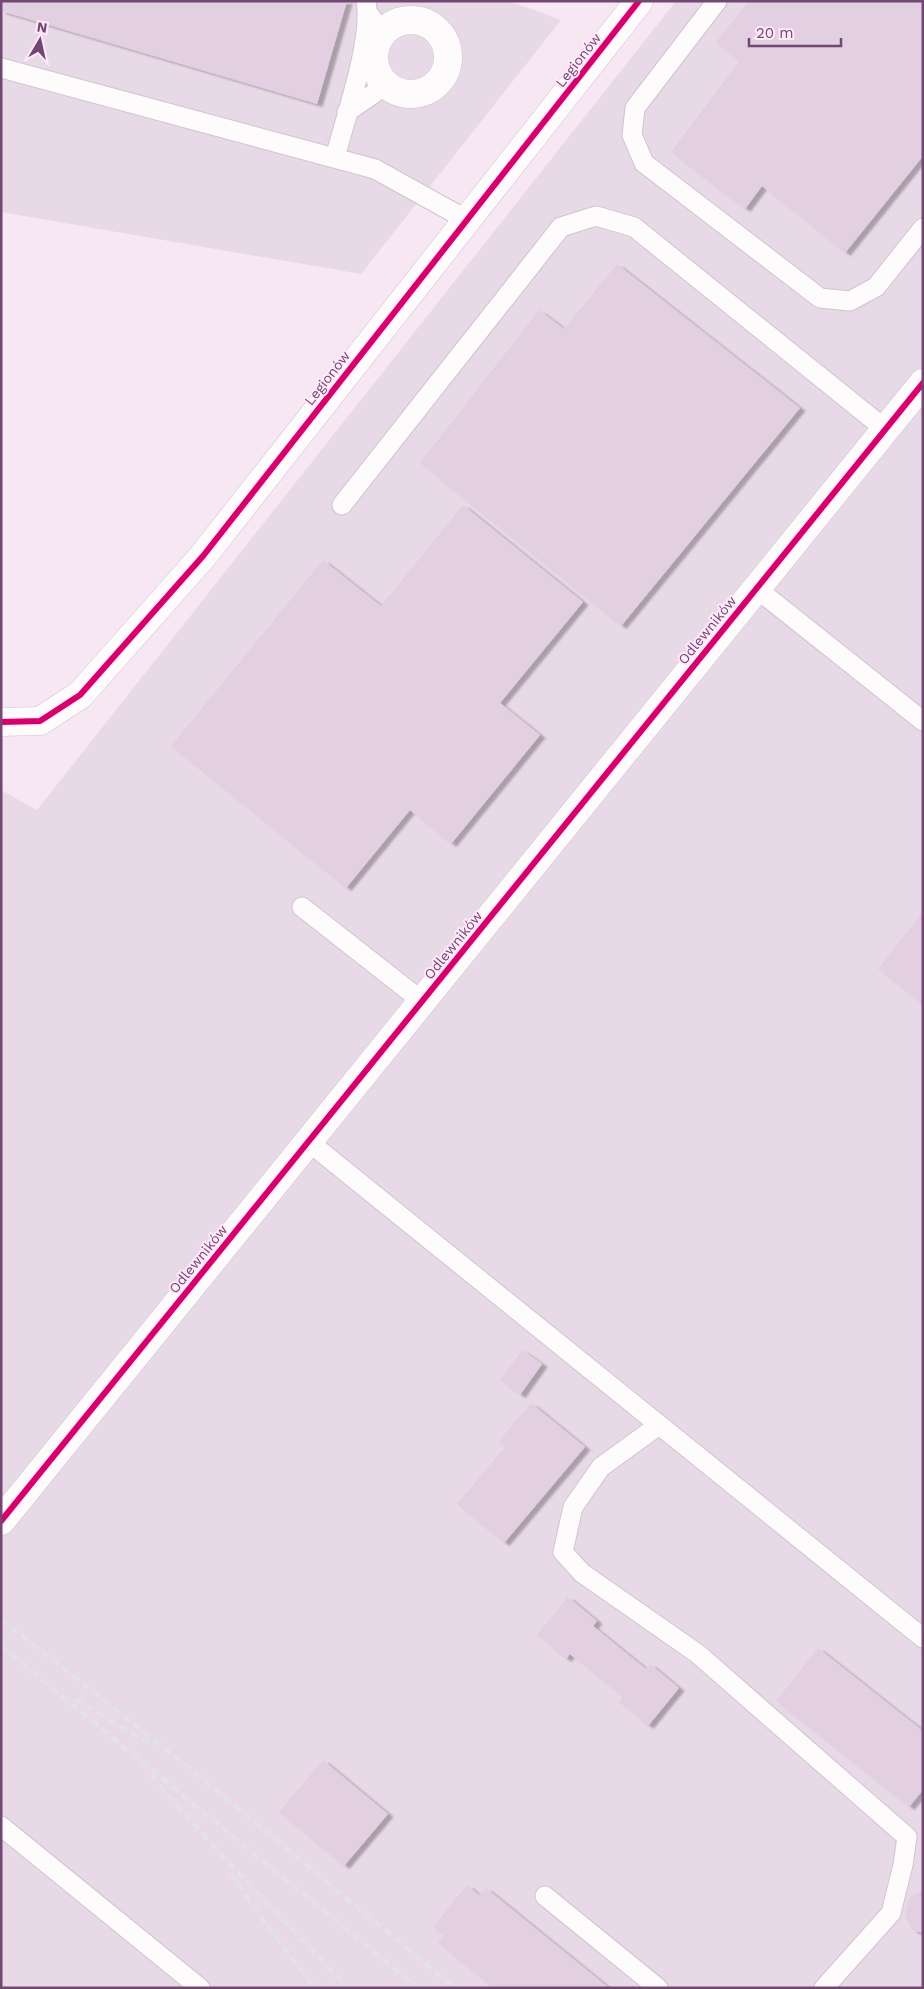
<svg xmlns="http://www.w3.org/2000/svg" width="924" height="1989" font-family="'Work Sans',sans-serif">
<style>
.industrial{fill:#e8d9e7}
.building{fill:#e2cfe1;filter:url(#shadow)}
.lines{fill:none;stroke-linecap:round;stroke-linejoin:round}
.service-casing{stroke:#d2c3d0;stroke-width:21}
.minor-casing{stroke:#d2c3d0;stroke-width:29}
.service{stroke:#fefbfd;stroke-width:19}
.minor{stroke:#fefbfd;stroke-width:28}
.rail{stroke:#e2e3e5;stroke-width:4;stroke-dasharray:8 5;stroke-linecap:butt}
.cycleway-casing{stroke:#ffe8fa;stroke-width:9}
.cycleway{stroke:#d6006c;stroke-width:6}
.labels{text-anchor:middle;stroke-width:4;stroke-linejoin:round;paint-order:stroke}
.street-label{font-size:14px;fill:#724873;stroke:#ffe8fa}
</style>
<defs>
<filter id="shadow"><feDropShadow dx="5.5" dy="3" stdDeviation="1" flood-color="#0004"/></filter>
</defs>
<rect width="100%" height="100%" fill="#f6e7f2"/>
<path class="industrial" d="M1,1H509L561,20L361,274L1,212Z
M676,1H923V1988H1V790L37,810Z"/>
<path class="building" d="M1,1H347L317,104L1,11Z
M749,1H923V156L845,253L762,186L745,209L671,152L739,62L716,42Z
M617,264L800,408L621,626L420,463L539,310L564,329Z
M463,505L583,602L500,703L540,735L451,844L410,810L346,888L171,746L323,560L381,606Z
M923,912V999L920,1002L878,969Z
M522,1350L542,1364L520,1395L500,1380Z
M531,1403L585,1447L504,1543L457,1504L506,1446L499,1441Z
M568,1597L597,1621L593,1626L646,1669L650,1664L679,1688L648,1726L619,1702L623,1697L570,1654L566,1659L537,1635Z
M818,1648L923,1731V1790L909,1807L776,1701Z
M323,1760L388,1814L344,1866L279,1812Z
M467,1885L479,1895L486,1888L609,1988H493L438,1943L444,1936L433,1927Z
M923,1890V1933L912,1930L905,1915L910,1897Z"/>
<g class="lines">
<g class="service-casing">
<path id="service" d="M717,1L635,108L632,135L644,163L820,298L850,301L876,287L923,228
M367,12L383,33
M1,68L375,169L467,220
M347,112L386,85
M335,158C345,118 373,40 366,1
M342,505L561,227L596,216L634,227L885,429
M757,589L923,721
M302,907L423,1002
M309,1142L923,1638
M659,1425L601,1467L573,1507L563,1552L582,1573L698,1654L907,1837L903,1865L891,1913L824,1988
M1,1826L200,1988
M545,1896L658,1988"/>
</g>
<g class="minor-casing">
<path id="minor" d="M374 57a37 37 0 1 1 74 0a37 37 0 1 1-74 0Z
M1,722L40,721L80,695L203,556L639,1
M1,1521L923,383"/>
</g>
<use href="#service" class="service"/>
<use href="#minor" class="minor"/>
<path class="rail" d="M1,1619L187,1766L455,1988
M1,1646L418,1988
M75,1699L150,1744
M151,1775L214,1847L348,1988
M231,1873L264,1922L315,1988"/>
<g class="cycleway-casing">
<path id="cycleway" d="M1,722L40,721L80,695L203,556L639,1
M1,1521L923,383"/>
</g>
<use href="#cycleway" class="cycleway"/>
</g>
<g class="labels">
<g class="street-label">
<text transform="translate(578 60) rotate(-52)" y="5">Legionów</text>
<text transform="translate(327 378) rotate(-52)" y="5">Legionów</text>
<text transform="translate(707 630) rotate(-51)" y="5">Odlewników</text>
<text transform="translate(453 945) rotate(-51)" y="5">Odlewników</text>
<text transform="translate(198 1259) rotate(-51)" y="5">Odlewników</text>
</g>
</g>
<rect width="924" height="1989" fill="none" stroke="#724873" stroke-width="5"/>
<g transform="translate(40 40) rotate(9)" stroke="#ffe8fa" stroke-width="4" paint-order="stroke">
<path d="M0-4L9 19L0 12L-9 19Z" fill="#724873"/>
<text y="-8" font-size="14" font-weight="bold" text-anchor="middle" fill="#724873">N</text>
</g>
<path d="M749 38v8h92v-8" fill="none" stroke="#724873" stroke-width="2.5"/>
<text x="756" y="38" font-size="15" fill="#724873" stroke="#ffe8fa" stroke-width="4" paint-order="stroke">20 m</text>
</svg>
